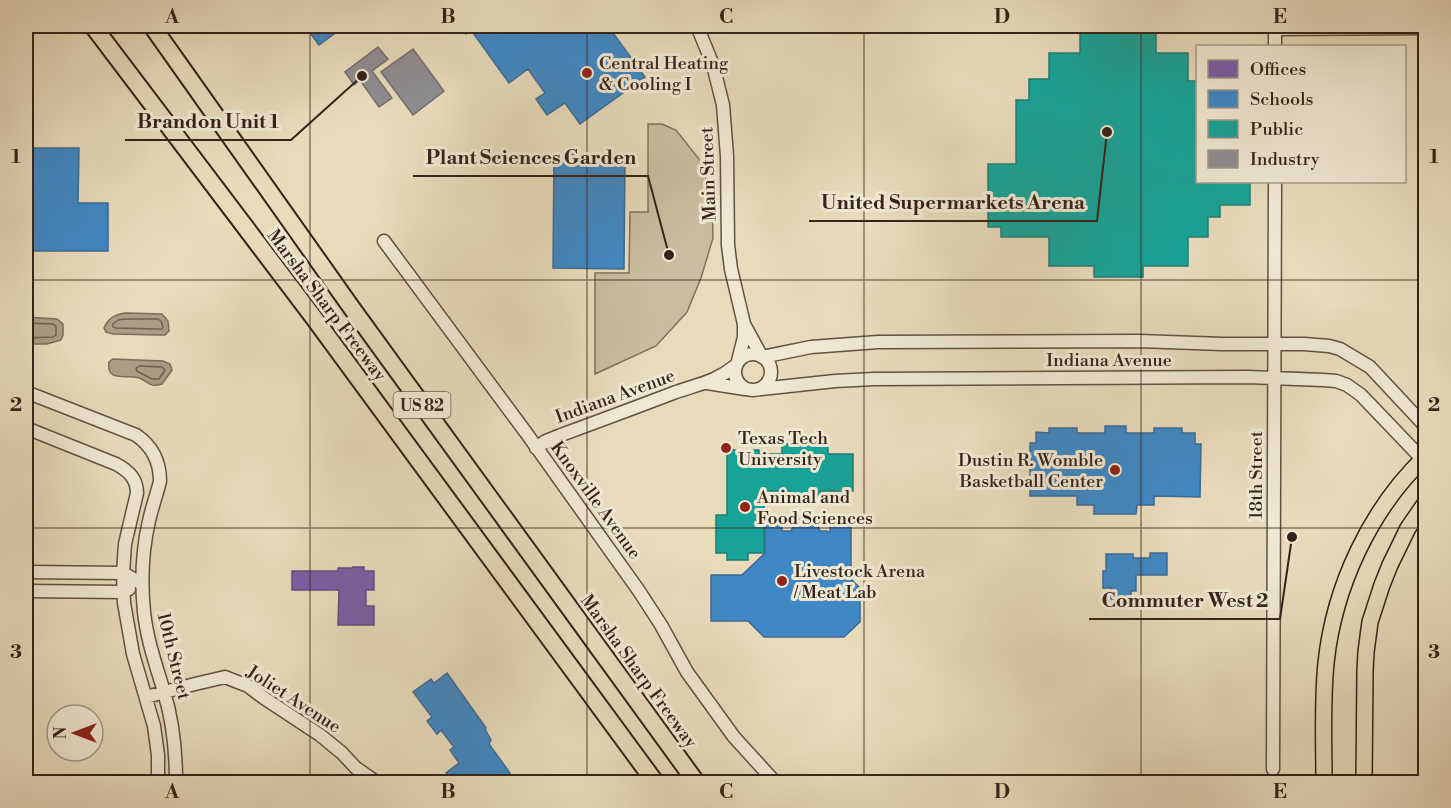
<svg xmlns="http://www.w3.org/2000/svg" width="1451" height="808" font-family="'Libre Bodoni',serif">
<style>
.green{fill:#cabca0;stroke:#80705d;stroke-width:1.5}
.water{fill:#ab9c85;stroke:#7c6c5a;stroke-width:1.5}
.offices{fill:#7b5ea7;stroke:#664c7d;stroke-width:1.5}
.schools{fill:#3f88c5;stroke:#3c6a92;stroke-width:1.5}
.public{fill:#17a398;stroke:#207d72;stroke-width:1.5}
.industry{fill:#8d8d92;stroke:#736d6e;stroke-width:1.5}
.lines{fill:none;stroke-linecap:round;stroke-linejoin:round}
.shore{stroke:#706050;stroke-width:1.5}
.minor-casing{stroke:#625142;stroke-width:15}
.major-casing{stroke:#35231a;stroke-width:18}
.highway-casing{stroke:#35231a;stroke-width:20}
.minor{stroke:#f0e8d3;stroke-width:12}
.major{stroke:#e8dbbc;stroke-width:15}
.highway{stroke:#e8dbbc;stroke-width:16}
.grid{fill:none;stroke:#35231a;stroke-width:1.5;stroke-opacity:0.55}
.poi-dot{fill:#8f2418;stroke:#f0e8d3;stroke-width:2}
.labels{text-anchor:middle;stroke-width:6;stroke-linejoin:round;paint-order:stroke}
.shield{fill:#f0e8d3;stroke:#6d5e52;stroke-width:1.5}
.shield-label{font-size:16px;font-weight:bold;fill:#35231a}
.poi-label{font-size:18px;fill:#35231a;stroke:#f0e8d3;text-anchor:start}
.street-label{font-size:18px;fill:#35231a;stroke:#f0e8d3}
.leader{fill:none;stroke:#35231a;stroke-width:2}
.callout-dot{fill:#35231a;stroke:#f0e8d3;stroke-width:2}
.callout-label{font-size:20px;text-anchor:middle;font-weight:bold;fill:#35231a;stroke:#f0e8d3;stroke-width:6;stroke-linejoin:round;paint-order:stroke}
.neatline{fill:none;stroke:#35231a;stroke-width:2}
.grid-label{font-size:20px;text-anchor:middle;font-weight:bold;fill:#35231a}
</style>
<rect width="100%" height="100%" fill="#e8dbbc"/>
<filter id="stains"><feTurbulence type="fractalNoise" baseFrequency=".00333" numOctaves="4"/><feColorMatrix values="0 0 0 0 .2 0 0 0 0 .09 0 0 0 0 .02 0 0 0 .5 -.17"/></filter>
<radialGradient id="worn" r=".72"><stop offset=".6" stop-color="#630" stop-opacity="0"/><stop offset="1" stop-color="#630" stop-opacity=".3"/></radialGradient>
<path class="green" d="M648,124H662L676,130L699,159L712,196L713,238L701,278L687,312L656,346L595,374V273H629L630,212H648Z"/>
<path class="water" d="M126,313L162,314L168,321L169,331L165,335H158L113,334L106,332L104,328C108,318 115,314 126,313Z
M26,317L57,319L63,324V335L61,340L47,344H26Z
M113,359L163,361L170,364L172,370L162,384C149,388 150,382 139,378C128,374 105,383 109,362Z"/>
<path class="offices" d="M353,567H364V571H374V590H366V606H374V625H338L339,590H292V571H338V568H353Z"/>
<path class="schools" d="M305,26H345L319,45Z
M460,26H608L645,77L580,124L565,103L547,115L536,99L545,93L528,69L509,83L471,30L466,34Z
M26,148H79L78,203H108V251H26Z
M554,154L625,155L624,269L553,268Z
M1105,426H1126V433H1154V428H1182V433H1195V444H1201L1200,497L1154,496V505H1137L1136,514H1094V505H1077V496H1030V443H1036V432L1049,433V428H1077V433H1105Z
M805,518L816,520L820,525L818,526L820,531H827L828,532H830V525L851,526V568H844V572L860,588V622L844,637H764L748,621H711V575H742L765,553V525H782V531H789L790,532L794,526L791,525L794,519Z
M1150,553H1167V575H1136V591H1131V599H1111V588H1103V571H1106V554H1133V558H1150Z
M447,673L486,728L485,729L491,740L489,744L510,773L506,776L510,781L507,782H453L446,773L459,763L450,750L454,747L441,730L437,734L427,721L432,717L413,692L431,679L434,683Z"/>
<path class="public" d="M1080,30H1156V53H1188V81H1198V182H1250V205H1220V217H1208V237H1188V266H1143V277H1094V266H1049V237H1001V227H988V164H1016V100H1029V79H1049V53H1080Z
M782,444H828V454H853V491H821L817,496L808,500L798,498L790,491H764V553H748V560H727V553H716V515H727V450H759V454H782Z"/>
<path class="industry" d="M378,47L388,59L372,71L392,98L379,107L360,80L354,85L345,72Z
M413,49L444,91L413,115L381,72Z"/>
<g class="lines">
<path class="shore" d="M126,319H158L161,321L163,327L162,329H158L116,328L113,327V324L118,320Z
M26,323L53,324L56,326V335L53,337L26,338
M139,366L162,367L165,370L159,379H152L137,371L136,368Z"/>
<g class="minor-casing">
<path id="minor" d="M697,26L713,65L723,105L727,156L728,245L731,269L744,324V337L738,361
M1275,26V46
M1275,29L1426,28
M384,241L527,434L639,591L661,625L687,672L734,737L775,782
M744,324L762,357L811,347L878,342L1139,341L1222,344H1304L1329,346L1340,349L1370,367L1426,427
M735 372a18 18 0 1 1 36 0a18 18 0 1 1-36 0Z
M707,383L745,389
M761,389L835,381L874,379L1248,377L1323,380L1336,381L1347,385L1361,395L1426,463
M26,392L136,435C152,446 160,462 160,481C157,494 152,507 149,521C142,551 141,582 144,612C147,640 156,665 164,692C173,721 176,752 176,782
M26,428L116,464C129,471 137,479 137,493L125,544L123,573L124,603L133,654L154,726L158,755V782
M536,448L546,441L561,435C599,421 637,407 676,392C699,384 715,382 735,366
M26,572L123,573L142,584
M26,591L123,592L129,589
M146,697L195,684L225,677L248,686L264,698L320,735L342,753L356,768L376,782
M1273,769L1275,182"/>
</g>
<g class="major-casing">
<path id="major" d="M1324,782C1324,743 1322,703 1326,663C1334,587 1370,509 1426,456
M1364,782L1365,671L1366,652L1370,622L1382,585L1390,565L1408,528L1426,502"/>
</g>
<g class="highway-casing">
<path id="highway" d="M93,26L314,318L655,782
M152,26L351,307L696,782"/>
</g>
<use href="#minor" class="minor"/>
<use href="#major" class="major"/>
<use href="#highway" class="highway"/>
</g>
<path class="grid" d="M310,26V782M587,26V782M864,26V782M1141,26V782M26,280H1426M26,528H1426"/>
<g class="poi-dot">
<circle cx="587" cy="73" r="6"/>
<circle cx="726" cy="448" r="6"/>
<circle cx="1115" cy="470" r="6"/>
<circle cx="745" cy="507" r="6"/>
<circle cx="782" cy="581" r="6"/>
</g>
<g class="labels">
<rect class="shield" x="393.5" y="392" width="57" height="26" rx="4.5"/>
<g class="shield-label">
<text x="422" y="411">US 82</text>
</g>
<g class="poi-label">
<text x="599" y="69">Central Heating<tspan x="599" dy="21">&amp; Cooling I</tspan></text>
<text x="738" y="444">Texas Tech<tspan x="738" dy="21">University</tspan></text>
<text x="1103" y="466" text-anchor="end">Dustin R. Womble<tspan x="1103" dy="21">Basketball Center</tspan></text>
<text x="757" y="503">Animal and<tspan x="757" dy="21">Food Sciences</tspan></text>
<text x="794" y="577">Livestock Arena<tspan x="794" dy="21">/ Meat Lab</tspan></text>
</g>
<g class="street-label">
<text transform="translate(708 174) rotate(-92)" y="6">Main Street</text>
<text transform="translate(327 305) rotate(53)" y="6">Marsha Sharp Freeway</text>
<text x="1109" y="366">Indiana Avenue</text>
<text transform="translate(615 396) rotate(-20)" y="6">Indiana Avenue</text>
<text transform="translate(1256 475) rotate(-90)" y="6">18th Street</text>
<text transform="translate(596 500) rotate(54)" y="6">Knoxville Avenue</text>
<text transform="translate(174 656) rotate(76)" y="6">10th Street</text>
<text transform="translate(639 671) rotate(54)" y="6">Marsha Sharp Freeway</text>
<text transform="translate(294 699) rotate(33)" y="6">Joliet Avenue</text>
</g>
</g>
<path class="leader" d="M362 76L291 140H125M669 255L648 176H413M1107 132L1097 221H809M1292 537L1280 619H1089"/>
<g class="callout-dot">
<circle cx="362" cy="76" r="6"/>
<circle cx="669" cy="255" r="6"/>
<circle cx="1107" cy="132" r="6"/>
<circle cx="1292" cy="537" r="6"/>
</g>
<g class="callout-label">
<text x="208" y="128">Brandon Unit 1</text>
<text x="531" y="164">Plant Sciences Garden</text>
<text x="953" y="209">United Supermarkets Arena</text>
<text x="1185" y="607">Commuter West 2</text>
</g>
<rect width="1451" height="808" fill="none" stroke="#e8dbbc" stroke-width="66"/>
<rect x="1196" y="45" width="210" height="138" fill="#f0e8d3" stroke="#a59989" stroke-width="1.5"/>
<rect x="1208" y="60" width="30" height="18" fill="#7b5ea7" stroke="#a59989" stroke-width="1.5"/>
<text x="1250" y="75" font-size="18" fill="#35231a">Offices</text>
<rect x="1208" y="90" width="30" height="18" fill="#3f88c5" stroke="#a59989" stroke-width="1.5"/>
<text x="1250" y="105" font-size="18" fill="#35231a">Schools</text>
<rect x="1208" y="120" width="30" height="18" fill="#17a398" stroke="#a59989" stroke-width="1.5"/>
<text x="1250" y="135" font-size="18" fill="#35231a">Public</text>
<rect x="1208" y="150" width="30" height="18" fill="#8d8d92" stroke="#a59989" stroke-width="1.5"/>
<text x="1250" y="165" font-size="18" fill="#35231a">Industry</text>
<g transform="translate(75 733) rotate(270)"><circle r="28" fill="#f0e8d3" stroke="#a59989" stroke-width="1.5"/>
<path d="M0-4.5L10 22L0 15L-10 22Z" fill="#8f2418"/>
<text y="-9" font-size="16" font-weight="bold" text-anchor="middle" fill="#35231a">N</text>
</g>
<rect x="33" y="33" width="1385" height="742" class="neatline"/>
<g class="grid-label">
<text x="172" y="23">A</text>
<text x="448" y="23">B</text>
<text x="726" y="23">C</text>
<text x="1002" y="23">D</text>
<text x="1280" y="23">E</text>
<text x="16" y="163">1</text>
<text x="1434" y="163">1</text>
<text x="16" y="411">2</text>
<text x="1434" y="411">2</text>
<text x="16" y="658">3</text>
<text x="1434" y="658">3</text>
<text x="172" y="798">A</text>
<text x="448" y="798">B</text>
<text x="726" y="798">C</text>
<text x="1002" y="798">D</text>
<text x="1280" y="798">E</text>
</g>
<rect width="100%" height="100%" filter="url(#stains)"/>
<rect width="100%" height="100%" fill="url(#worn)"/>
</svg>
